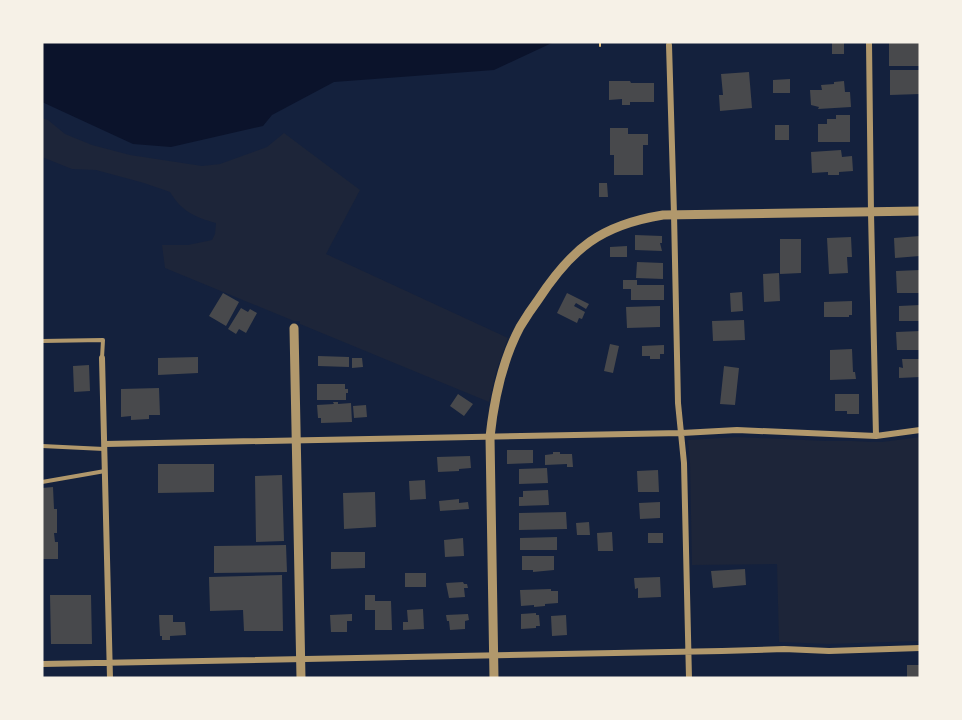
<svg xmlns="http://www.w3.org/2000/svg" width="962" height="720" font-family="'Asap Condensed',sans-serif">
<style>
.green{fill:#1d2539}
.water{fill:#0b132b}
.building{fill:#48494c}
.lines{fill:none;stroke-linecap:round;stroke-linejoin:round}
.path{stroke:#e5c07b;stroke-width:2}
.service{stroke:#b1986c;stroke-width:4}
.minor{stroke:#b1986c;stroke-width:6}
.tertiary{stroke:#b1986c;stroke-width:9}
</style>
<rect width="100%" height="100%" fill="#14213d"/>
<path class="green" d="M42,118L48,120L65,134L92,145L130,155L202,166L220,164L267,147L284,133L360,190L326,254L508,338L496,372L489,402L300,324V321H294L165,268L162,245H188L212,240L215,234L216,223C195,217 182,212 170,192L144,183L96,170L72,169L42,157Z
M737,437L826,441H852L871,442H882L920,437V641L829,644L779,642L777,564L692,565L690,463L688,440Z"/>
<path class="water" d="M42,42H554L494,70L334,82L272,115L263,126L171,147L133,144L42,102Z"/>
<path class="building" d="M844,42V54H832V43Z
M889,42H920V66H889Z
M890,70H920V94L890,95Z
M749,72L752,108L720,111L719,95H723L721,74Z
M790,79V93H773V80Z
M609,81H630L631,83H654V102H630V105H622V99L609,100Z
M844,81L845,92H850L851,107L818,109L819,107L811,105L810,90H822L821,85L834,84V82Z
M836,115H850V142H818V124H827V119H836Z
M775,125H789V140H775Z
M610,128H628V134H648V145H643V175H614V155H610Z
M841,150L842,157L852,156L853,171L839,172V175H828V172L812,173L811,152Z
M599,183H607L608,197H599Z
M635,235L662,236V243H660L662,251L635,250Z
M920,236V256L895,258L894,238Z
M851,237L852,257H847L848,273L829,274L827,238Z
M780,239H801V273L780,274Z
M627,246V257H610V247Z
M637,262L663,263V279L636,278Z
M920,270V293H897L896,271Z
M779,273L780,301L764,302L763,274Z
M623,280H637V285H664V300H631V289H623Z
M742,292L743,311L731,312L730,293Z
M223,293L239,302L226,326L209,316Z
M567,293L589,304L586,309L576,303L574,306L585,312L582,319L579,318L577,323L557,313Z
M852,301V315H849V317H824V302Z
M920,305V321H899V306Z
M660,306V327L627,328L626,307Z
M241,308L248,312L250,309L257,313L246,333L239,329L236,334L228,329Z
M744,320L745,340L713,341L712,321Z
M920,331V350H897L896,332Z
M610,344L619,346L613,373L604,371Z
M664,345V354H660V359H650V356H642V346Z
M852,349L853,372H855L856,379L830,380V350Z
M318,356L349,357V367L318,366Z
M198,357V373L158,375V358Z
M352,358H362L363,367L352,368Z
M902,359H920V377L899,378V367L903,368Z
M89,365L90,391L74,392L73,366Z
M724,366L739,368L735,405L720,404Z
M317,384H345V389H348V393H346V400H317Z
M159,388L160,415H149V419L131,420V416L121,417V389Z
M458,394L473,404L464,416L450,406Z
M835,394H859V414H847V411H835Z
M333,402H338V404L351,403L352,422L321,423V418H318L317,405L334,404Z
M366,405L367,417L354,418L353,406Z
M507,450H533V463L507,464Z
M553,452H560V454H572L573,467H567V464L545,465V455L553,454Z
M470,456L471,468L459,469V471L438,472L437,457Z
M158,464H214V492L158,493Z
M547,468L548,483L519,484V469Z
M658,470L659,492H638L637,471Z
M282,475L284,541L256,542L255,476Z
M425,480L426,499L410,500L409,481Z
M53,487L54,509H57V533H54L55,542H58V559H42V488Z
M548,490L549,505L519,506V497H523V491Z
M375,492L376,527L344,529L343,493Z
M459,499V503L468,502L469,509L440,511L439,501Z
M660,502V518L640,519L639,503Z
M566,512L567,529L519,530V513Z
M589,522L590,535H577L576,523Z
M612,532L613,551H598L597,533Z
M648,533H663V543H648Z
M557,537V550H520V538Z
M463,538L464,556L445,557L444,540Z
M286,545L287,572L214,573V546Z
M331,552H365V568L331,569Z
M522,556H554V570L533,572V570H522Z
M745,569L746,585L713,588L711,571Z
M405,573H426V587H405Z
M282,575L283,631H244L243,610L210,611L209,577Z
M660,577L661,597L638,598V588L635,589L634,578Z
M463,582L464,584H467L468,588H464L465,597L449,598L446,583Z
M551,589V591H558V603L545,604V606L534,607V605L521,606L520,590Z
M50,595H91L92,644H51Z
M365,595H375V601H391L392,630H375V610H365Z
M423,609L424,629L403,630V622H408L407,610Z
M536,613V615H539L540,626H536V628L521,629V614Z
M352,614V621H347V632H331L330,615Z
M468,614L469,620L465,621V629L450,630L449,621H447L446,615Z
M159,615H173V622H185L186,635L170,636V640H162V636H160Z
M566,615L567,635L552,636L551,616Z
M907,665H920V678H907Z"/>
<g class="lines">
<path class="path" d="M600,42V46"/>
<path class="service" d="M42,341L103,340L102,358
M42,446L104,449
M42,482L105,471"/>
<path class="minor" d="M869,42L871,213L876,436
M669,45L674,214L678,403L684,463L689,678
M102,358L110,678
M105,444L682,433L737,430L876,436L920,430
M42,664L722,651L784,649L829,651L920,648"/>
<path class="tertiary" d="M294,328L301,678
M494,678L490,437C494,399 502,361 520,327C526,317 532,308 538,300C572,248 601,225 663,215L920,211"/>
</g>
<rect width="962" height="720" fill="none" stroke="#f6f1e7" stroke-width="87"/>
</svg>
